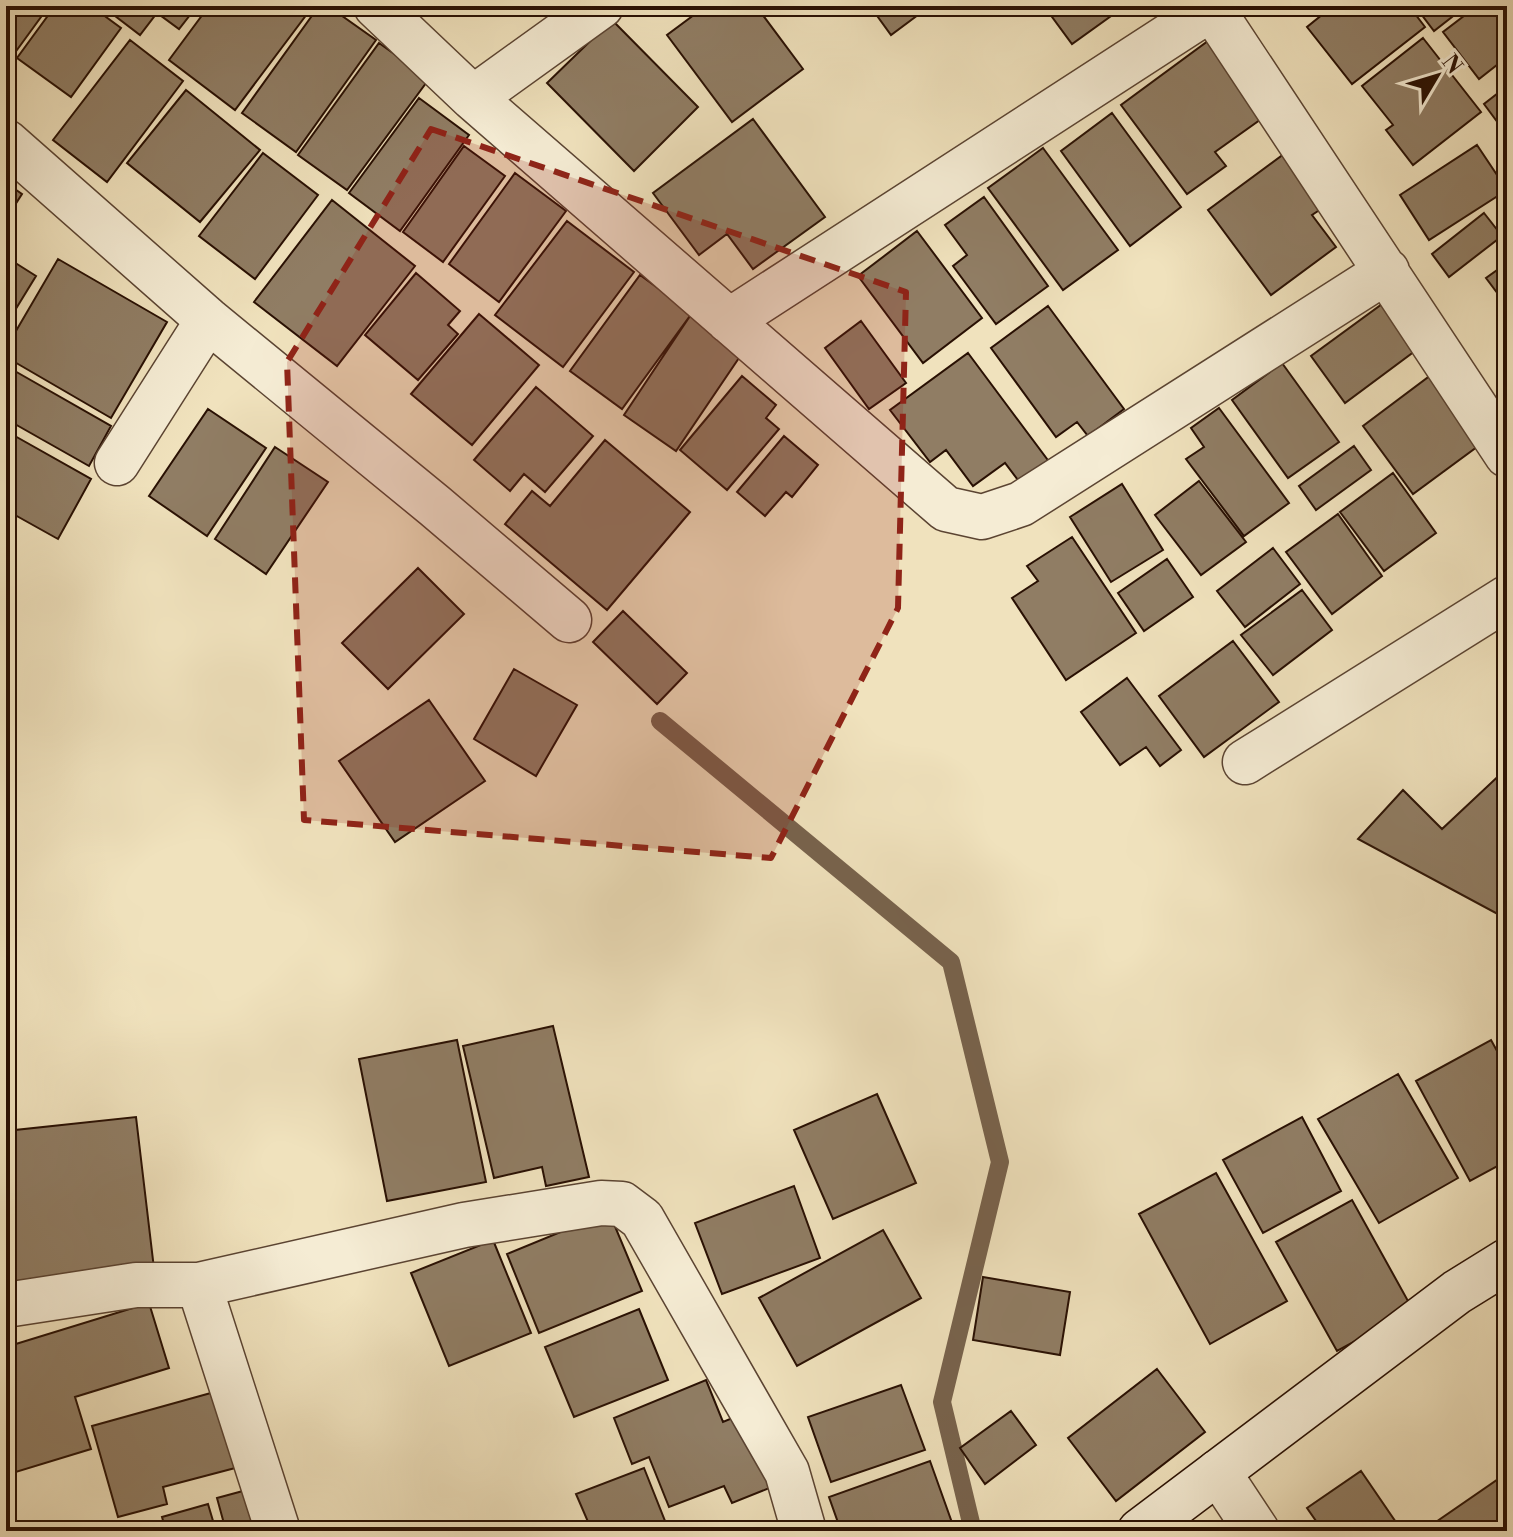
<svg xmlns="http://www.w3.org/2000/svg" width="1513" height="1537" font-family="'Libre Bodoni',serif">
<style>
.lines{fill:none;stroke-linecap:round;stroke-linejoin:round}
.stream{stroke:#78634d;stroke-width:18}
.building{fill:#907d64;stroke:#291003;stroke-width:2}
.street-casing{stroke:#5b4432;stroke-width:47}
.secondary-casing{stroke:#291003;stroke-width:47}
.street{stroke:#f5ecd4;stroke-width:44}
.secondary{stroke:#f5ecd4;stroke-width:44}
.marked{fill:#8f2418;fill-opacity:0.2;stroke:#8f2418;stroke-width:6;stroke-dasharray:16 10;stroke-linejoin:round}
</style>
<rect width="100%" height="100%" fill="#f0e2bd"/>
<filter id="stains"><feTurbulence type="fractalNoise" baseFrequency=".0025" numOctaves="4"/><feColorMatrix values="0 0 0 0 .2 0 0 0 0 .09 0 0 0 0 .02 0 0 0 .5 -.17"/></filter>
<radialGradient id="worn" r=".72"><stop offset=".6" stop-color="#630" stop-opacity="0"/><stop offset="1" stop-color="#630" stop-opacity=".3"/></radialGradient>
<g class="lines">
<path class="stream" d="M660,721L951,962L1000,1162L942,1402L973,1531"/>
</g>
<path class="building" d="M6,6H49L6,65Z
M55,6H91L121,28L71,97L17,58Z
M102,6H197L179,29L157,13L140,35Z
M209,6H313L235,110L169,60Z
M319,6H328L376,40L296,152L242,113Z
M706,6H756L803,69L732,122L667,35Z
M870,6H930L891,35Z
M1044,6H1125L1072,44Z
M1333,6H1409L1425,27L1352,84L1307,27Z
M1415,6H1466L1434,31Z
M1477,6H1507V57L1479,79L1443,32Z
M612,20L698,107L634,171L547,83Z
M1423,38L1481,112L1413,165L1386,130L1393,125L1362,86Z
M130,40L183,81L107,182L53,140Z
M1208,41L1264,117L1215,152L1226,166L1187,194L1121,105Z
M379,43L429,79L347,190L298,155Z
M1507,86V135L1484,104Z
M186,90L260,150L200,222L127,163Z
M419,98L469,135L400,231L349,193Z
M1112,113L1181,207L1130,246L1061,151Z
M753,119L825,217L753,269L727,234L699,255L653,193Z
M1477,145L1507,190L1429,240L1400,195Z
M464,146L505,176L443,262L403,232Z
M1043,148L1118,250L1063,290L988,188Z
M1288,151L1327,205L1312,215L1336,247L1271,295L1208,210Z
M263,153L318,195L255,279L199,236Z
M515,173L566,211L499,302L449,264Z
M6,183L22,194L6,219Z
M984,197L1048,286L996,324L953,266L967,255L945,225Z
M332,200L415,266L337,366L254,302Z
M1484,213L1502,236L1449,277L1432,254Z
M567,221L634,272L563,367L495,315Z
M917,231L982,318L923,363L858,276Z
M6,257L36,276L6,325Z
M58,259L167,322L111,418L6,357V348Z
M1507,263V306L1486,278Z
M416,273L460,311L448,325L458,334L418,380L365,335Z
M640,275L692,313L622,409L570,371Z
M1389,299L1423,345L1345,403L1311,356Z
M1048,306L1124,409L1088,436L1077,422L1056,437L991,348Z
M692,313L745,349L676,451L624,415Z
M479,314L539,365L472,445L411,394Z
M861,321L906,383L869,409L825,348Z
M968,353L1050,463L1021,484L1005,463L973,486L946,450L930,462L890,410Z
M1282,363L1339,442L1288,478L1232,400Z
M6,366L111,426L89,466L6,419Z
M1435,372L1485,441L1413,494L1363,426Z
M742,376L776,405L766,418L779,429L727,490L680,450Z
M536,387L593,436L545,492L524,474L510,491L474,460Z
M1219,408L1289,503L1244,536L1186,459L1204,447L1191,428Z
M208,409L266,448L207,536L149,496Z
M6,431L91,479L58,539L6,510Z
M784,436L818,465L792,497L786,492L765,516L737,492Z
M605,440L690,512L607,610L505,524L532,491L550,506Z
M1354,446L1371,470L1316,510L1299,486Z
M275,447L328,482L266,574L215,539Z
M1393,473L1436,533L1384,571L1340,512Z
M1199,481L1246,542L1201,575L1155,515Z
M1122,484L1163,550L1111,582L1070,517Z
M1338,514L1382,576L1332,614L1286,552Z
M1072,537L1136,633L1066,680L1012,598L1038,581L1027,566Z
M1273,548L1300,584L1245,627L1217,591Z
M1167,559L1193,597L1144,631L1118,593Z
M418,568L464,614L388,689L342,643Z
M1302,590L1332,630L1273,675L1241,635Z
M623,611L687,673L657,704L593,642Z
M1233,641L1279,702L1204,757L1159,696Z
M514,669L577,705L536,776L474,739Z
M1127,678L1181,750L1160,766L1146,747L1120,765L1081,712Z
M429,700L485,781L395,842L339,761Z
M1507,768V919L1358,839L1403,790L1442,829Z
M553,1026L589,1177L546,1186L542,1167L494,1178L463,1046Z
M457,1040L486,1182L387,1201L359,1059Z
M1491,1040L1507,1069V1161L1470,1181L1416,1081Z
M1398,1074L1458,1178L1379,1223L1318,1119Z
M877,1094L916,1183L833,1219L794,1130Z
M136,1117L155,1277L14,1294L6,1229V1131Z
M1302,1117L1341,1191L1263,1233L1223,1160Z
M1216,1173L1287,1301L1210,1344L1139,1214Z
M794,1186L820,1258L722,1294L695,1223Z
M1352,1200L1413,1310L1337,1351L1276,1242Z
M609,1212L642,1291L539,1333L507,1254Z
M883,1230L921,1298L797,1366L759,1298Z
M493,1240L531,1333L449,1366L411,1273Z
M983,1277L1070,1292L1060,1355L973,1340Z
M149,1303L169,1368L75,1397L91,1449L6,1475V1347Z
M639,1309L668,1380L574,1417L545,1347Z
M1157,1369L1205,1432L1116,1501L1068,1438Z
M706,1380L723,1422L742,1414L772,1487L732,1503L724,1486L669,1507L649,1457L632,1464L614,1418Z
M901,1385L925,1450L831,1482L808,1417Z
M218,1391L239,1467L163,1487L167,1504L118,1517L92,1426Z
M1011,1411L1036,1445L985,1484L960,1448Z
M930,1461L955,1531H841L829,1497Z
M644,1468L669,1531H592L576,1494Z
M1361,1471L1402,1531H1323L1307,1508Z
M1507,1473V1531H1438L1433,1524Z
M254,1488L266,1531H226L217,1498Z
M208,1504L216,1531H166L162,1517Z
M6,1505L18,1531H6Z"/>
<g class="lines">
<g class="street-casing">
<path id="street" d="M376,6L473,98L946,509L982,517L1021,504L1387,271
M1210,6L1507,455
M473,98L601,6
M6,142L208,320L435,506L569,620
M729,321L1212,8
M117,463L208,320
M1245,762L1507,598
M199,1285L464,1225L601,1203L622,1204L642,1219L787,1472L804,1531
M6,1305L136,1285H199L278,1531
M1218,1472L1257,1531"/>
</g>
<g class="secondary-casing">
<path id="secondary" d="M1140,1531L1457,1292L1507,1261"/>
</g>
<use href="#street" class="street"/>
<use href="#secondary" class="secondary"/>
</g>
<path class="marked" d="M431,129L906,292L898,608L771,858L304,820L287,362Z"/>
<rect width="1513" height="1537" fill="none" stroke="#f0e2bd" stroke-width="32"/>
<rect x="8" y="8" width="1497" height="1521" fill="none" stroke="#291003" stroke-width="4"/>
<rect x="16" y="16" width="1481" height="1505" fill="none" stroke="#291003" stroke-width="2"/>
<g transform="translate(1437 76) rotate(52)" stroke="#f5ecd4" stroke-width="6" paint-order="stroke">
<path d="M0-6L14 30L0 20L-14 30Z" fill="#291003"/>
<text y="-12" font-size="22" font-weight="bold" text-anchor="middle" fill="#291003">N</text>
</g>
<rect width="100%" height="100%" filter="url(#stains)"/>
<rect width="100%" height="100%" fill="url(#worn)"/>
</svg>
